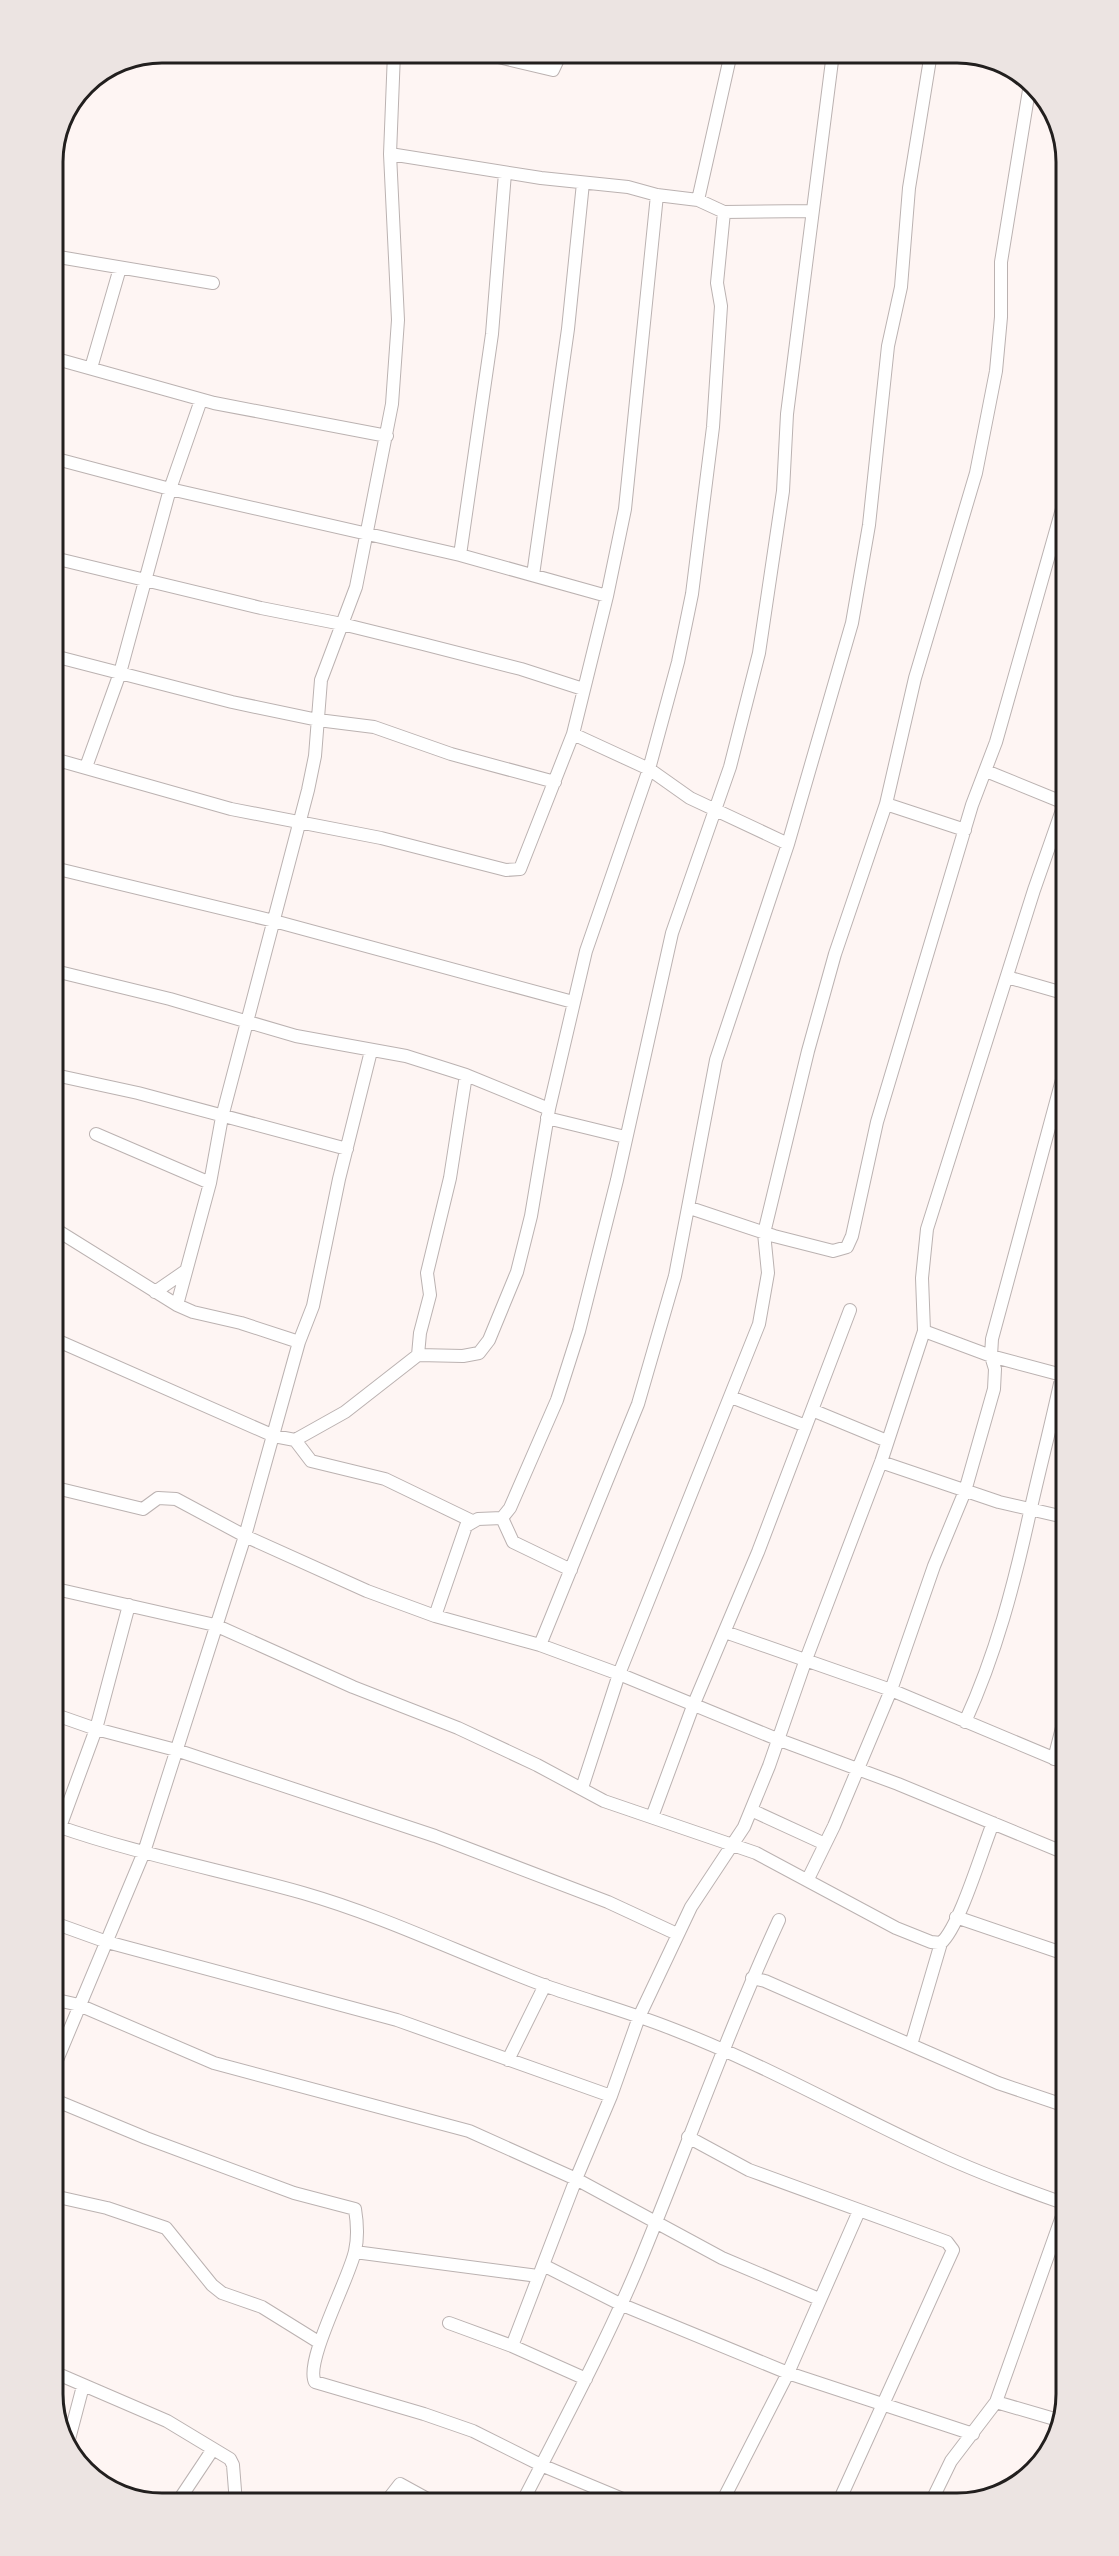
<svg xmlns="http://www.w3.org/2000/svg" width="1119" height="2556" font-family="Lato,sans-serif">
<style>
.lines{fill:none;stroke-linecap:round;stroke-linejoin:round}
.minor-casing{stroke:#bbb2b1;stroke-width:14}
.minor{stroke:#fff;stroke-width:12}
.rim{fill:none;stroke:#221f1e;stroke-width:3}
</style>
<rect width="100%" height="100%" fill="#fef5f3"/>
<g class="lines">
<g class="minor-casing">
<path id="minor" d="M482,53L553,70L561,53
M390,154L541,178L628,187L657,195L698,200L724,212L812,211
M698,200L731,53
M53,256L213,283
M53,358L214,403L387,436
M91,368L120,268
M53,458L170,489L460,555L607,596
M460,555L492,334L505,173
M54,558L261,608L342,624L423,644L521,669L583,689
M533,575L568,329L583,183
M54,656L232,702L318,720L374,727L451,754L555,782
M573,734L649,769L690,798L788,844
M54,759L231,809L381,838L506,870L520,869L573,734L607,596L625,509L657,195
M86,767L120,673L170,489L201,400
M986,771L1062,802
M886,804L965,830
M54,868L274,921L573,1002
M55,971L170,999L296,1036L406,1056L466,1075L549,1109
M1007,977L1063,993
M55,1075L138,1093L347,1149
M547,1118L625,1137
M96,1134L210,1183
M690,1208L774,1236L833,1251L847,1247L852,1236L877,1122L972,805L996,742L1062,509
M55,1229L177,1305L193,1312L241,1323L299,1342
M155,1292L184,1272
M177,1305L210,1183L222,1117L308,790L315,756L321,680L356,587L392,404L398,320L390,154L394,53
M924,1331L991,1356L1062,1375
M56,1340L274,1436L295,1440L311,1461L385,1479L472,1521
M418,1355L420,1333L430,1295L427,1273L450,1178L466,1075
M731,1397L806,1426
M812,1410L887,1441
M295,1440L345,1412L418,1355L463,1356L479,1353L489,1340L517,1272L531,1216L549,1109L586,951L649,769L678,662L692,594L713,427L721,306L717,283L724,212
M881,1462L999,1502L1064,1517
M56,1488L143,1509L158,1498L176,1499L245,1536L367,1591L435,1616L540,1645L619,1674L777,1739L898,1784L1065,1853
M502,1518L513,1542L571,1570
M56,1589L215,1625L353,1687L458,1728L537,1765L604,1801L756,1853L896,1928L931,1942L941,1943
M435,1616L466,1526L478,1519L502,1518L510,1508L557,1400L579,1331L617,1180L672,933L730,767L759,653L783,491L787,414L833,53
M725,1632L891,1690L1065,1763
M540,1645L638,1404L675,1276L716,1060L788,844L852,623L869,525L888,346L901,287L909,188L931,53
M56,1715L96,1729L176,1750L435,1836L608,1902L677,1934
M965,1722C996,1654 1014,1585 1030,1512C1041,1463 1054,1414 1064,1365
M1054,1759L1065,1716
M582,1788L619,1674L759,1324L768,1273L764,1233L808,1051L835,954L886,804L915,678L976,473L996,371L1001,317V262L1030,84
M751,1810L825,1844
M652,1817L693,1706L758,1552L850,1310
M57,1826C137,1854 221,1870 303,1893C387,1917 465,1956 546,1986C589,2001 633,2013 675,2030C763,2064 844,2110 930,2150C974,2171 1020,2188 1066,2204
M60,1827L96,1729L129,1605
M808,1879L834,1826L891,1690L934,1566L965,1491L994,1389L995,1369L991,1356L992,1339L1063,1076
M956,1917L1065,1954
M57,1924L107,1942L397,2020L611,2096
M752,1978L765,1981L911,2045L941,1943C960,1926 982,1850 993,1823
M57,2000L79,2005L214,2063L469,2131L576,2179L722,2258L819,2299
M911,2045L998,2083L1066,2106
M57,2060L144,1852L245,1536L299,1342L313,1306L339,1179L371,1051
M508,2060L545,1985
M57,2101L146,2138L294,2193L355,2209C357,2221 358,2238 355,2251C350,2277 304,2362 315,2382L424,2414L473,2431L541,2465L625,2500
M688,2137L749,2170L947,2242L953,2250L840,2499
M58,2197L107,2208L166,2228L212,2285L222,2293L262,2307L320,2343
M355,2252L538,2276
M543,2265L620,2304L788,2373L973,2434
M449,2323L512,2346L586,2379
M512,2346L576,2179L611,2096L639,2017L691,1907L744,1827L769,1766L805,1662L881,1462L924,1331L922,1278L927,1229L1034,890L1062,810
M58,2374L167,2421L230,2459L233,2465L236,2503
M996,2402L1058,2420
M68,2443L83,2386
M933,2498L951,2461L996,2402L1066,2205
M723,2500L788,2373L859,2211
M523,2501C563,2423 605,2345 639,2264C686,2150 727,2033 779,1920
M386,2502L400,2484L431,2501
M177,2503L213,2449"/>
</g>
<use href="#minor" class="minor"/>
</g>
<path d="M0 0H1119V2556H0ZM162 63H957A99 99 0 0 1 1056 162V2394A99 99 0 0 1 957 2493H162A99 99 0 0 1 63 2394V162A99 99 0 0 1 162 63Z" fill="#ece4e2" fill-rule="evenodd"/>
<path class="rim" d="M162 63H957A99 99 0 0 1 1056 162V2394A99 99 0 0 1 957 2493H162A99 99 0 0 1 63 2394V162A99 99 0 0 1 162 63Z"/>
</svg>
